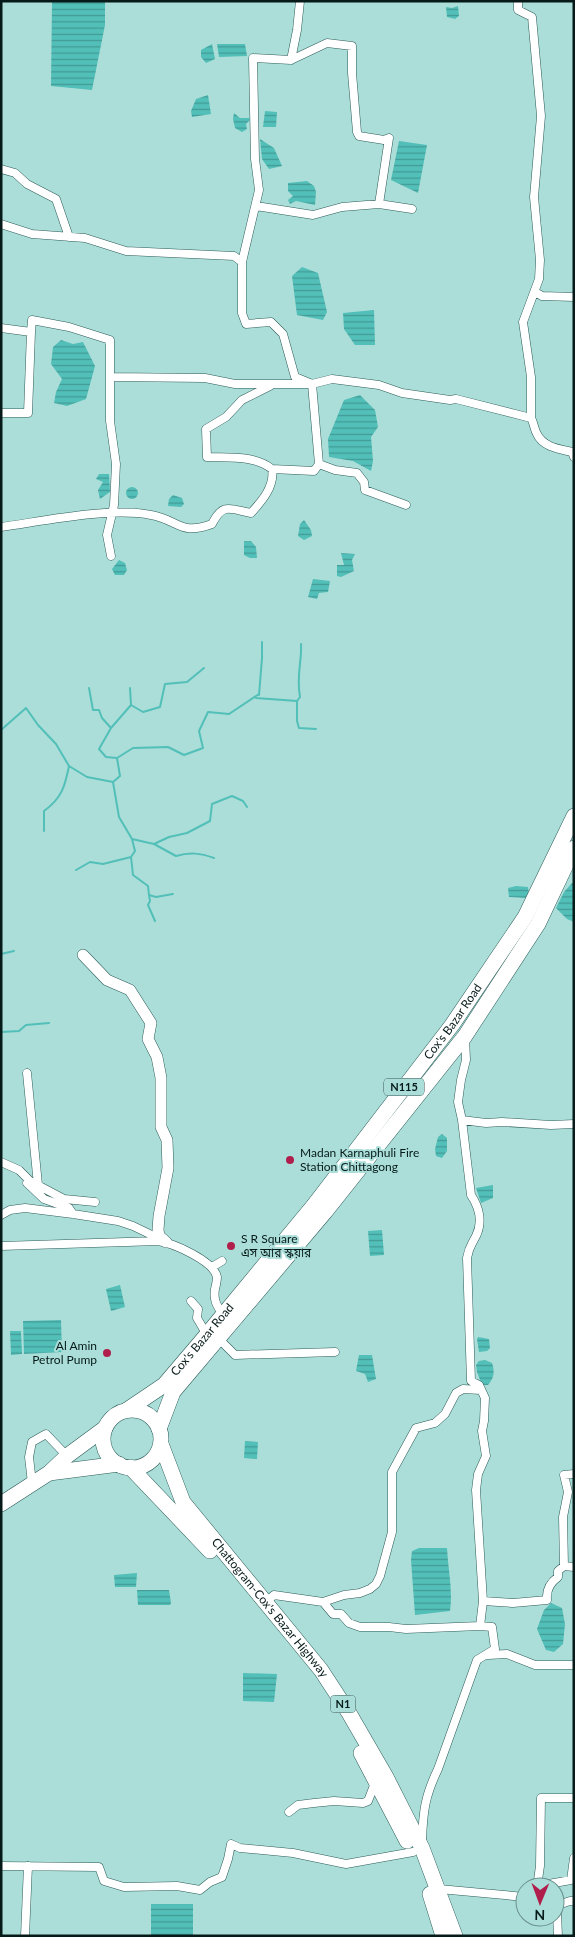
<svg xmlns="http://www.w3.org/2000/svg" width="575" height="1937" font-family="Lato,'Noto Sans Bengali',sans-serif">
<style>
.water{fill:url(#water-rules)}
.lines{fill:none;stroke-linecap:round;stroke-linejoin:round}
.stream{stroke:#52bfb8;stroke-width:2}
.street-casing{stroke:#2c5c59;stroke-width:9}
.secondary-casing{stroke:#2c5c59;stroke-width:12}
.highway-casing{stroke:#2c5c59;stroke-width:16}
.street{stroke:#fff;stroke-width:8}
.secondary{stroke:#fff;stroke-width:11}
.highway{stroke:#fff;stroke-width:15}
.poi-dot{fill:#b01f4c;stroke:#abded9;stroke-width:2}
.labels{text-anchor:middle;stroke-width:4;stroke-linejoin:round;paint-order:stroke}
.shield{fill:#abded9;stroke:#385553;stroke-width:1}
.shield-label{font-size:11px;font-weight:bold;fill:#061a19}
.street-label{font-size:12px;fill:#061a19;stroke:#abded9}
.poi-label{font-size:12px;fill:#061a19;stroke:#abded9;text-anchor:start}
</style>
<defs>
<pattern id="water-rules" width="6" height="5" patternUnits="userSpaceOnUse" patternTransform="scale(1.25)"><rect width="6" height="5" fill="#52bfb8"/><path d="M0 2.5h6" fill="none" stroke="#429a95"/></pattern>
</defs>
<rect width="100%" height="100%" fill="#abded9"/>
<path class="water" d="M52,1H105V25L92,90L51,86Z
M458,6L459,16L455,19L447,17L446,7L452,8Z
M212,44L215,59L206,63L201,57V50Z
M217,44H245L247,56L219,57Z
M208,95L211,114L192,117L191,111L196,99Z
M265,111L277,112L276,127H263Z
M234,113L240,118H249L250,120L246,124L247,129L242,132L235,128L233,119Z
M260,139L274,148L282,166L269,169L262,159Z
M399,141L427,145L418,193L391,180Z
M307,181L314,186L316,192L315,205L296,201L290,204L288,200L293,196L288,191V183Z
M302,267L318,273L327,312L323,320L297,315L292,276Z
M374,310L375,345H355L344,329L343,313Z
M61,340L73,344L83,342L95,366L86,399L67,406L54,403L56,392L62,379L51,364L53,347Z
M360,395L375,410L378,427L371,437L373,461L371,471L353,461L329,457L328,439L344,400Z
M99,474H109L110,492L100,499L98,490L103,482L96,479Z
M126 493a6 6 0 1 1 12 0a6 6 0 1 1-12 0Z
M173,495L182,498L184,504L181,507L168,506L169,499Z
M304,520L311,530L312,536L304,540L298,536L300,524Z
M244,541H251L256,547L257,558H250L244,555Z
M341,553L355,554L352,560L354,571L341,577L337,576V565H344Z
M119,560L125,563L127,570L124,575H115L112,569Z
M313,579L330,581L328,592L319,593L317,599L308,597Z
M572,883H574V922L567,919L556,908L564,892Z
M516,886L528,887L529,896L526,898L509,897L508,888Z
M442,1134L447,1138V1151L442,1158L436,1156L435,1149L438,1137Z
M493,1185V1198L481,1203L476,1188Z
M382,1230L384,1255L370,1256L368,1231Z
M120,1285L125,1307L111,1311L106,1289Z
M61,1320L62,1352L24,1354L23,1321Z
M10,1331H21L22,1354L11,1355Z
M478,1337L489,1339L490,1348L487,1351L479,1352L477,1339Z
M359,1355H372L376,1379L368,1382L365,1374L356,1371Z
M485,1360L492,1363C495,1372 494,1378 488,1385H482L477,1372L476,1365L479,1361Z
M245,1441L258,1442L257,1459L244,1458Z
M419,1548H447C448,1569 453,1590 450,1611L415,1615L411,1560L412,1551Z
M137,1573L136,1587H115L114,1575Z
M137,1590H169L171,1603L170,1605H138Z
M551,1603L562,1608L565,1624L563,1644L554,1652L546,1650L537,1629L544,1610Z
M243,1673L277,1674L274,1702L243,1701Z
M151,1904H193V1936H151Z"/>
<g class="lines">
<path class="stream" d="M89,688L93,710H99L102,718L111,728
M259,695L262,658V642
M256,698L297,701V721L299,728L316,729
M297,701L300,697C296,676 302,662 301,644
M131,705L143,712L160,707L165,684L187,682L204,668
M1,730L26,708L38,725L56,744L69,766L87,777L113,782L119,817L132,839L135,851L131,857L103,864L90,862L76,870
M117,758L133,748L168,747L184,755L203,748L199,731L208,712L229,714L259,694
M113,782L120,776L117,758L106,757L99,749L111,728L131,705L130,688
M44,831V811C62,798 65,786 69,766
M132,839L154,844L176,856C190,852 200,853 214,858
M154,844L169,837L187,833L210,821L212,804L232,796L243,801L247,807
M131,857L133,875L148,886L149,895L156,897L173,894
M149,895L150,901L148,905L155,921
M1,954L14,951
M1,1032L19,1031L26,1025L49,1023"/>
<g class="street-casing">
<path id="street" d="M518,1V10L532,17L541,116L534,197L540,260L539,279L523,322L531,377V418
M1,169L15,173L27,184L56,199L69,237
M379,204L412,209
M256,206L313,215L342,207L379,204L389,138L384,140L359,136L357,132L352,73V46L327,43L291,60
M1,224L32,234L85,238L126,251L234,256L242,262V313L246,324L271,322L283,334L295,377L312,384L332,379L379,385L402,393L450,400L456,399L531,418C534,423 534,429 537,434C543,447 559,449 572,452L574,457
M242,262L259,190L255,159L253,58L291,60L297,30L300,1
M535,292L542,296L574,297
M1,328L31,332L28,413H1
M31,332L32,320L69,327L110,340V377L205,378L235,384H312L319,464L335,470L357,473L364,482L365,490L406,505
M110,377V421L116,464L114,505L107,535L111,556
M272,469L314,471L319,464
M1,527C44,521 110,507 151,515C179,520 180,536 212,524C223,502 230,509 251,513C262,501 275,486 272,469C255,455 229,458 207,457L206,429L226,417L242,400L270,386
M27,1073L38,1185
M462,1120L486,1123L502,1122L551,1125L574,1124
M1,1162L19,1170L30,1181L64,1199L95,1202
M27,1183L44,1199L69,1208L73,1214
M1,1215L10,1210L25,1208L73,1214L118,1221L133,1226L162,1240
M1,1246L158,1241C173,1243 214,1261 217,1277C217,1281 216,1285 215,1289C213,1300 217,1306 223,1315
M212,1267L222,1261
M191,1301L198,1309L197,1318L207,1335
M218,1338L235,1355L335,1352
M32,1483L29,1457L32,1442L46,1434L67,1456
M564,1566L563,1517L568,1492L564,1475L574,1474
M483,1601L513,1603L547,1600C546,1590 551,1582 558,1577V1571L564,1566L574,1567
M266,1602L274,1595L323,1602
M480,1626L406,1629L389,1627H360L349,1623L341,1614H333L323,1602L344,1595L360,1593L370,1589L376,1584L380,1576L392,1532V1472L416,1428L435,1423L445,1414L456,1393L463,1389L481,1390
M488,1655L507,1654L535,1665H574
M289,1812L298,1805L314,1803L334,1801L363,1803L368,1801L375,1783
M422,1841C423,1811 425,1796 438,1769L477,1660L495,1649L492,1627L480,1626L483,1601L476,1490L478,1474L486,1456L482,1431L484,1421L485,1398L479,1385L471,1381L467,1258C469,1246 471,1246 476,1236C483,1222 479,1207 471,1195L462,1120L458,1102L461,1080L466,1060L465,1037
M1,1866L99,1867L104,1881L124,1887L177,1886L200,1890L210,1882L222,1877L228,1859L231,1844L240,1848L293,1853L346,1864L413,1852
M537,1886L571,1880L574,1858
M537,1887L540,1866L541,1798H574
M439,1889L525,1897
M555,1905L557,1913L558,1936
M555,1906L570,1901H574
M25,1936L28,1866"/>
</g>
<g class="secondary-casing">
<path id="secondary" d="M83,955L107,980L130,990L151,1023L148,1039L157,1057L161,1078V1127L167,1140L168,1168L159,1216L158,1230L159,1236L166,1242"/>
</g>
<g class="highway-casing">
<g id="highway">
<path id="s1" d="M127,1410L164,1385L204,1338L314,1205L452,1025L525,917L574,816"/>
<circle cx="132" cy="1439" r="29"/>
<path d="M159,1429L173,1392L325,1212L465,1036L538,924L574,848"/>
<path id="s2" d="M161,1444L183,1502L321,1670L349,1713L386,1777L422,1848L455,1936"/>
<path d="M130,1467L210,1551"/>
<path d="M49,1473L119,1464"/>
<path d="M1,1504L49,1473L67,1456L105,1428"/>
<path d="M361,1753L407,1841"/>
<path d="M430,1894L443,1936"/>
</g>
</g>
<use href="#street" class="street"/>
<use href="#secondary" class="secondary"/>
<use href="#highway" class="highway"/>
</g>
<g class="poi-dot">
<circle cx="290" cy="1160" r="5"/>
<circle cx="231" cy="1246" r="5"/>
<circle cx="107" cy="1353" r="5"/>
</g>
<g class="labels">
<g class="shield">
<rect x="384" y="1078.5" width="40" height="17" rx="4"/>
<rect x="330.5" y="1695.5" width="25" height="17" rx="4"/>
</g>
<g class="shield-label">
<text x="404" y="1091">N115</text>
<text x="343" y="1708">N1</text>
</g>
<g class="street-label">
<text dy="4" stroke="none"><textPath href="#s1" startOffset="509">Cox's Bazar Road</textPath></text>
<text dy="4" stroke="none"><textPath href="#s1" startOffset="104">Cox's Bazar Road</textPath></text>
<text dy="4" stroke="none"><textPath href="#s2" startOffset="199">Chattogram-Cox's Bazar Highway</textPath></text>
</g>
<g class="poi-label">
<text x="300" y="1157">Madan Karnaphuli Fire<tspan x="300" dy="14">Station Chittagong</tspan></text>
<text x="241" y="1243">S R Square<tspan x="241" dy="14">এস আর স্কয়ার</tspan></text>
<text x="97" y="1350" text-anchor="end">Al Amin<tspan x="97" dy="14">Petrol Pump</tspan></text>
</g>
</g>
<rect width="575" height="1937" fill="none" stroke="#061a19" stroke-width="5"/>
<g transform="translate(540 1902) rotate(181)"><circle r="24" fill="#abded9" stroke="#69908c"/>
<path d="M0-4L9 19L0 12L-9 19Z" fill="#b01f4c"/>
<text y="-8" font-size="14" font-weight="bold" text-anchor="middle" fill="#061a19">N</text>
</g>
</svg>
